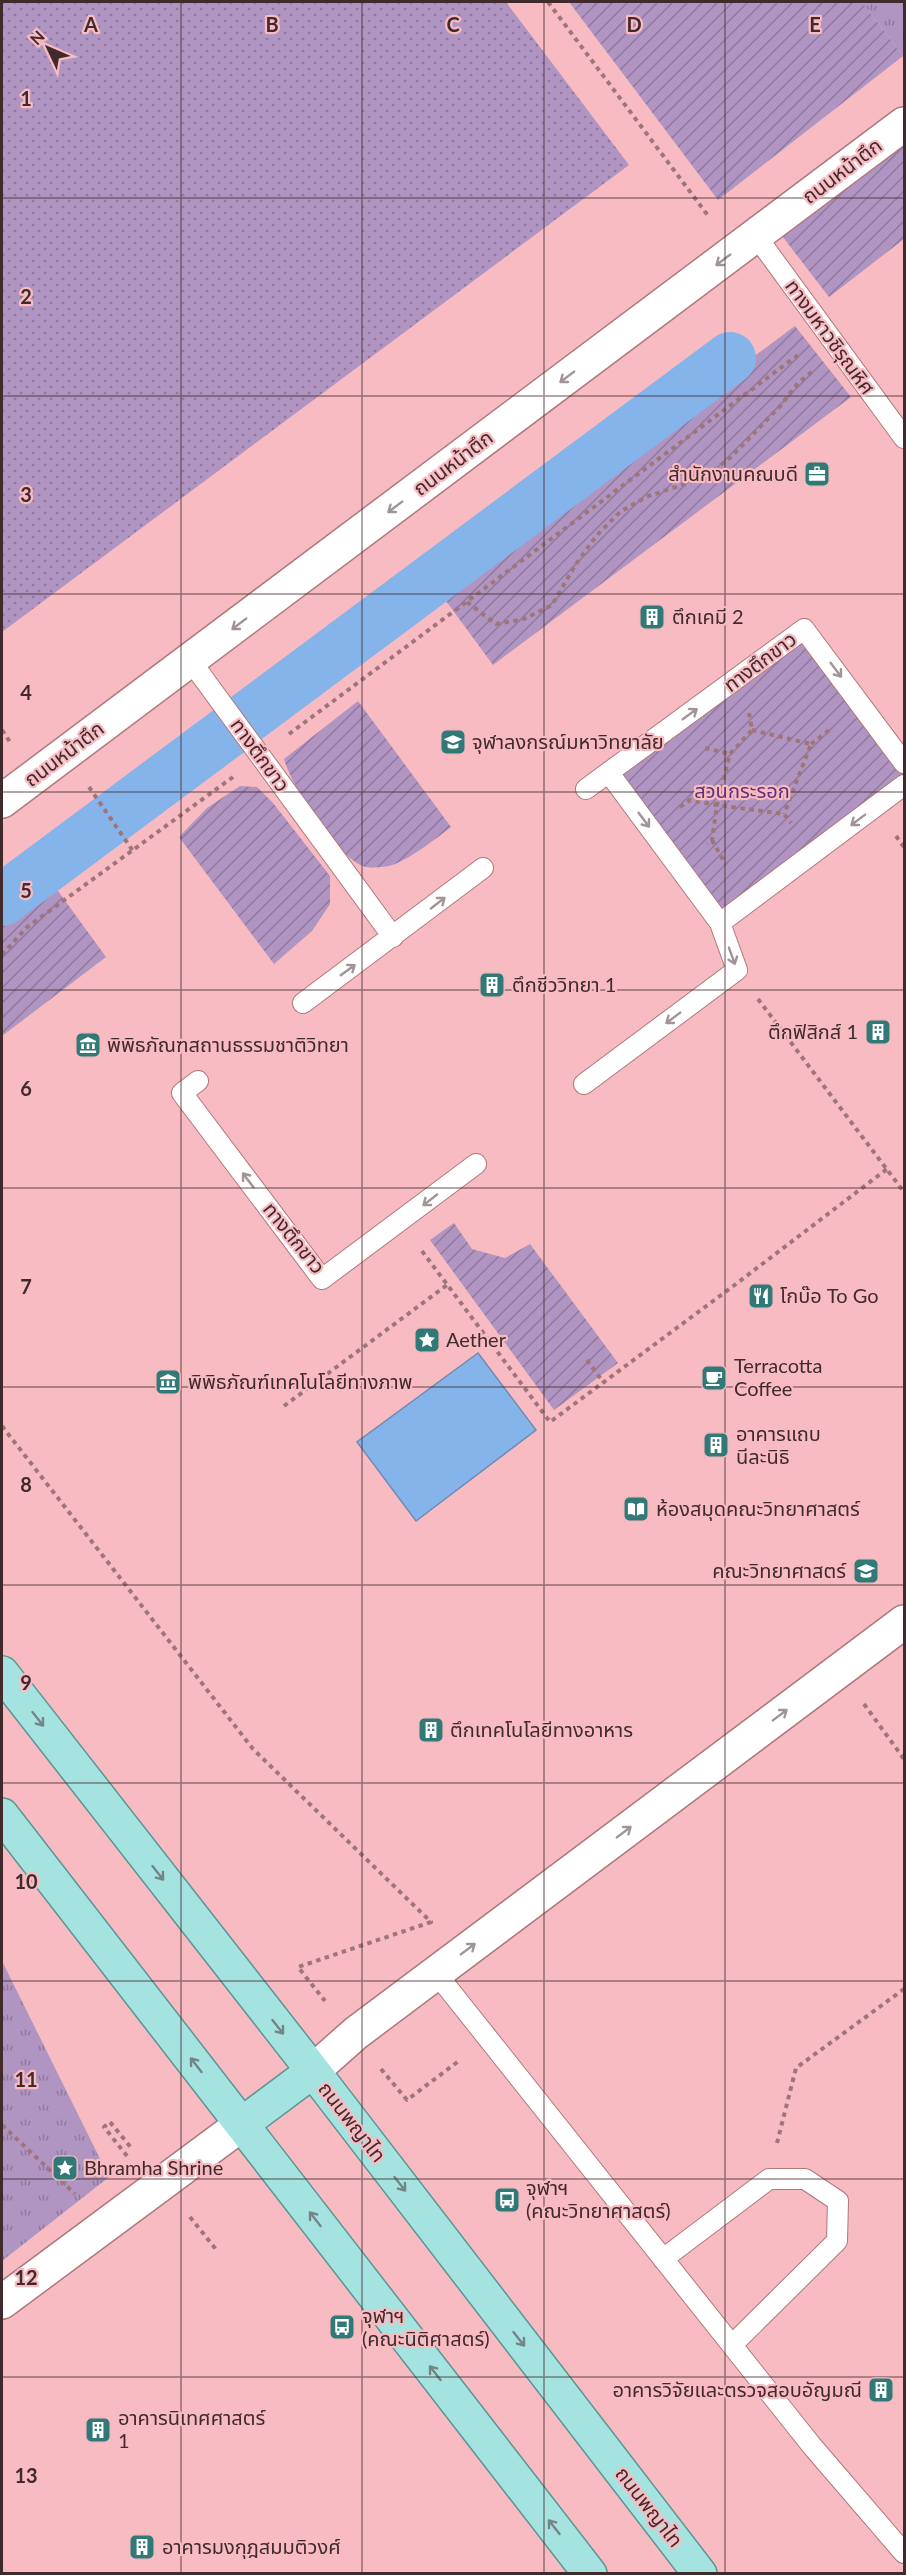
<svg xmlns="http://www.w3.org/2000/svg" width="906" height="2575" font-family="Lato,'Noto Sans Thai',sans-serif">
<style>
.grass{fill:url(#grass-dots)}
.park{fill:url(#park-tufts)}
.garden{fill:url(#garden-furrows)}
.water{fill:#85b4eb;stroke:#718bb2;stroke-width:1.5}
.lines{fill:none;stroke-linecap:round;stroke-linejoin:round}
.canal{stroke:#85b4eb;stroke-width:52}
.service-casing{stroke:#af787d;stroke-width:22}
.minor-casing{stroke:#af787d;stroke-width:36}
.primary-casing{stroke:#5b9695;stroke-width:36}
.path{stroke:#9f7579;stroke-width:4;stroke-dasharray:4.5 4.5;stroke-linecap:butt}
.service{stroke:#fff;stroke-width:20}
.minor{stroke:#fff;stroke-width:33}
.primary{stroke:#a5e3e1;stroke-width:33}
.oneway{stroke:#a09496}
.oneway2{stroke:#738686}
.grid{fill:none;stroke:#412a2c;stroke-width:1.5;stroke-opacity:0.55}
.labels{text-anchor:middle;stroke-width:4.5;stroke-linejoin:round;paint-order:stroke}
.street-label{font-size:20px;fill:#412a2c;stroke:#f7bbc1}
.poi-label{font-size:20px;fill:#412a2c;stroke:#f7bbc1;text-anchor:start}
.park-label{font-size:20px;fill:#5f3078;stroke:#f7bbc1}
.grid-label{font-size:20px;text-anchor:middle;font-weight:bold;fill:#412a2c;stroke:#f7bbc1;stroke-width:4.5;stroke-linejoin:round;paint-order:stroke}
</style>
<defs>
<pattern id="grass-dots" width="8" height="8" patternUnits="userSpaceOnUse" patternTransform="scale(1.5)"><rect width="8" height="8" fill="#b094c1"/><path d="M2 2h.1M6 6h.1" fill="none" stroke="#91799d" stroke-width="1.8" stroke-linecap="round"/></pattern>
<pattern id="park-tufts" width="24" height="20" patternUnits="userSpaceOnUse" patternTransform="scale(1.5)"><rect width="24" height="20" fill="#b094c1"/><path d="M3 7l-1-3M5 7V3M7 7l1-3M15 17l-1-3M17 17v-4M19 17l1-3" fill="none" stroke="#91799d"/></pattern>
<pattern id="garden-furrows" width="10" height="10" patternUnits="userSpaceOnUse" patternTransform="scale(1.5)"><rect width="10" height="10" fill="#b094c1"/><path d="M-1 1l2-2M0 10L10 0M9 11l2-2" fill="none" stroke="#91799d"/></pattern>
</defs>
<rect width="100%" height="100%" fill="#f7bbc1"/>
<path class="grass" d="M2,2H506L629,165L2,632Z"/>
<path class="park" d="M862,2H904V55L903,56Z
M2,1961L109,2177L2,2261Z"/>
<path class="garden" d="M569,2H862L903,56L718,200Z
M904,139V239L829,297L779,232Z
M795,326L851,397L493,665L438,590Z
M804,629L904,763V785L720,923L609,773Z
M358,701L451,827C437,838 406,862 389,866C383,867 371,868 366,867C338,860 291,785 284,759Z
M240,786L257,787L273,803L330,876V904L312,931L274,964L179,837L207,808Z
M50,880L106,957L2,1036V915Z
M454,1223L472,1249L505,1258L530,1244L618,1363L554,1410L430,1240Z"/>
<path class="water" d="M478,1353L536,1430L416,1521L357,1442Z"/>
<g class="lines">
<path class="canal" d="M2,900L730,358"/>
<g class="service-casing">
<path id="service" d="M756,236L904,438
M190,660L393,937
M586,789L804,629L904,763
M720,923L904,785
M303,1003L483,868
M198,1081L182,1093L322,1279L476,1164
M584,1084L737,970L720,923L609,773
M436,1973L812,2446L904,2553
M663,2259L769,2179H805L838,2201L837,2241L732,2345"/>
</g>
<g class="minor-casing">
<path id="minor" d="M2,801L904,124
M313,2071L356,2033L904,1622
M2,2302L242,2124"/>
</g>
<g class="primary-casing">
<path id="primary" d="M2,1673L313,2071L700,2574
M2,1815L590,2574
M242,2124L313,2071"/>
</g>
<path class="path" d="M548,2L709,217
M467,602L496,624L524,619L552,605L576,564L597,535L620,512L646,497L705,477L731,457L781,405L798,383L813,371
M749,713L752,730L730,754L717,805L784,814L791,823
M2,730L10,742
M752,730L811,744L784,814
M289,734L798,355
M811,744L832,728
M705,748L730,754
M89,787L133,851
M680,807L690,800L717,805L712,840L707,844
M896,836L904,847
M712,840L726,865
M2,955L26,928L233,777
M758,999L904,1192
M422,1251L550,1422L736,1284L887,1169
M587,1360L603,1382
M284,1406L447,1285
M2,1426L253,1749L431,1922L298,1967L325,2001
M864,1704L904,1759
M381,2069L407,2100L460,2060
M2,2125L75,2194
M777,2143L796,2068L904,1989
M127,2156L104,2127L110,2122L133,2150
M190,2217L218,2252"/>
<use href="#service" class="service"/>
<use href="#minor" class="minor"/>
<use href="#primary" class="primary"/>
</g>
<defs><path id="oneway-shaft" d="M-6 0H5M1.5-3L5.5 0L1.5 3" fill="none" stroke-width="1.6" stroke-linecap="round" stroke-linejoin="round" transform="scale(1.5)"/></defs>
<g class="oneway">
<use href="#oneway-shaft" transform="translate(723 260) rotate(143)"/>
<use href="#oneway-shaft" transform="translate(567 377) rotate(143)"/>
<use href="#oneway-shaft" transform="translate(395 507) rotate(143)"/>
<use href="#oneway-shaft" transform="translate(239 624) rotate(143)"/>
<use href="#oneway-shaft" transform="translate(836 670) rotate(53)"/>
<use href="#oneway-shaft" transform="translate(690 714) rotate(-36)"/>
<use href="#oneway-shaft" transform="translate(644 820) rotate(53)"/>
<use href="#oneway-shaft" transform="translate(858 820) rotate(143)"/>
<use href="#oneway-shaft" transform="translate(438 903) rotate(-38)"/>
<use href="#oneway-shaft" transform="translate(732 956) rotate(70)"/>
<use href="#oneway-shaft" transform="translate(348 970) rotate(-36)"/>
<use href="#oneway-shaft" transform="translate(673 1018) rotate(143)"/>
<use href="#oneway-shaft" transform="translate(248 1180) rotate(-127)"/>
<use href="#oneway-shaft" transform="translate(430 1200) rotate(142)"/>
<use href="#oneway-shaft" transform="translate(780 1715) rotate(-37)"/>
<use href="#oneway-shaft" transform="translate(624 1832) rotate(-37)"/>
<use href="#oneway-shaft" transform="translate(468 1949) rotate(-37)"/>
</g>
<g class="oneway2">
<use href="#oneway-shaft" transform="translate(38 1719) rotate(52)"/>
<use href="#oneway-shaft" transform="translate(158 1873) rotate(52)"/>
<use href="#oneway-shaft" transform="translate(278 2027) rotate(52)"/>
<use href="#oneway-shaft" transform="translate(196 2065) rotate(-128)"/>
<use href="#oneway-shaft" transform="translate(400 2184) rotate(52)"/>
<use href="#oneway-shaft" transform="translate(315 2219) rotate(-128)"/>
<use href="#oneway-shaft" transform="translate(519 2339) rotate(52)"/>
<use href="#oneway-shaft" transform="translate(435 2373) rotate(-128)"/>
<use href="#oneway-shaft" transform="translate(554 2527) rotate(-128)"/>
</g>
<path class="grid" d="M181,2V2574M362,2V2574M544,2V2574M725,2V2574M2,198H904M2,396H904M2,594H904M2,792H904M2,990H904M2,1188H904M2,1387H904M2,1585H904M2,1783H904M2,1981H904M2,2179H904M2,2377H904"/>
<defs>
<g id="office-square" transform="scale(1.35)"><rect x="-9" y="-9" width="18" height="18" rx="4" fill="#307976" stroke="#f7bbc1"/><path d="M-6-3h4V-5.5h4V-3h4V5H-6ZM-1-4.5V-3h2v-1.5ZM-6 0V1H6V0Z" fill="#fff"/></g>
<g id="building-square" transform="scale(1.35)"><rect x="-9" y="-9" width="18" height="18" rx="4" fill="#307976" stroke="#f7bbc1"/><path d="M-4-6H4V6H1V3H-1V6H-4ZM-2.5-4.3h1.7v1.8h-1.7ZM.8-4.3h1.7v1.8H.8ZM-2.5-1h1.7V.8h-1.7ZM.8-1h1.7V.8H.8Z" fill="#fff"/></g>
<g id="university-square" transform="scale(1.35)"><rect x="-9" y="-9" width="18" height="18" rx="4" fill="#307976" stroke="#f7bbc1"/><path d="M0-5L7-2L0 1L-7-2ZM-4 1L0 2.5L4 1V4Q0 6-4 4Z" fill="#fff"/></g>
<g id="museum-square" transform="scale(1.35)"><rect x="-9" y="-9" width="18" height="18" rx="4" fill="#307976" stroke="#f7bbc1"/><path d="M0-6L6-3V-2H-6V-3ZM-5-1h2V3h-2ZM-1-1h2V3h-2ZM3-1h2V3H3ZM-6 4H6V6H-6Z" fill="#fff"/></g>
<g id="restaurant-square" transform="scale(1.35)"><rect x="-9" y="-9" width="18" height="18" rx="4" fill="#307976" stroke="#f7bbc1"/><path d="M-5-6h1v4h1v-4h1v4h1v-4h1v5L-1.5 .5V6h-2V.5L-5-1ZM5-6V6H3V1.5H1.5Q1.5-4 5-6Z" fill="#fff"/></g>
<g id="sight-square" transform="scale(1.35)"><rect x="-9" y="-9" width="18" height="18" rx="4" fill="#307976" stroke="#f7bbc1"/><path d="M0-6L1.8-2.2L6-1.7L2.9 1.2L3.7 5.4L0 3.3L-3.7 5.4L-2.9 1.2L-6-1.7L-1.8-2.2Z" fill="#fff"/></g>
<g id="cafe-square" transform="scale(1.35)"><rect x="-9" y="-9" width="18" height="18" rx="4" fill="#307976" stroke="#f7bbc1"/><path d="M-5.5-4.5H6V0H3Q3 3.5 0 3.5H-2.5Q-5.5 3.5-5.5 0ZM3-3.2v2h1.7v-2ZM-6 4.5H4V6H-6Z" fill="#fff"/></g>
<g id="library-square" transform="scale(1.35)"><rect x="-9" y="-9" width="18" height="18" rx="4" fill="#307976" stroke="#f7bbc1"/><path d="M-6-4Q-3-5.5-.7-3.5V5Q-3 3-6 4ZM6-4Q3-5.5 .7-3.5V5Q3 3 6 4Z" fill="#fff"/></g>
<g id="bus-square" transform="scale(1.35)"><rect x="-9" y="-9" width="18" height="18" rx="4" fill="#307976" stroke="#f7bbc1"/><path d="M-5-6H5V4H4V6H2V4H-2V6H-4V4H-5ZM-3.5-4V0h7V-4ZM-3.5 1.2v1.5H-2V1.2ZM2 1.2v1.5H3.5V1.2Z" fill="#fff"/></g>
</defs>
<g fill-rule="evenodd">
<use href="#office-square" x="817" y="474"/>
<use href="#building-square" x="652" y="617"/>
<use href="#university-square" x="453" y="742"/>
<use href="#building-square" x="492" y="985"/>
<use href="#building-square" x="878" y="1032"/>
<use href="#museum-square" x="88" y="1045"/>
<use href="#restaurant-square" x="761" y="1296"/>
<use href="#sight-square" x="427" y="1340"/>
<use href="#cafe-square" x="714" y="1378"/>
<use href="#museum-square" x="168" y="1382"/>
<use href="#building-square" x="716" y="1445"/>
<use href="#library-square" x="636" y="1509"/>
<use href="#university-square" x="866" y="1571"/>
<use href="#building-square" x="431" y="1730"/>
<use href="#sight-square" x="65" y="2168"/>
<use href="#bus-square" x="507" y="2200"/>
<use href="#bus-square" x="342" y="2327"/>
<use href="#building-square" x="881" y="2390"/>
<use href="#building-square" x="98" y="2430"/>
<use href="#building-square" x="142" y="2547"/>
</g>
<g class="labels">
<g class="street-label">
<text transform="translate(842 171) rotate(-37)" y="7">ถนนหน้าตึก</text>
<text transform="translate(830 337) rotate(54)" y="7">ทางมหาวชิรุณหิศ</text>
<text transform="translate(453 463) rotate(-37)" y="7">ถนนหน้าตึก</text>
<text transform="translate(760 662) rotate(-37)" y="7">ทางตึกขาว</text>
<text transform="translate(64 754) rotate(-37)" y="7">ถนนหน้าตึก</text>
<text transform="translate(260 755) rotate(54)" y="7">ทางตึกขาว</text>
<text transform="translate(294 1238) rotate(51)" y="7">ทางตึกขาว</text>
<text transform="translate(352 2122) rotate(52)" y="7">ถนนพญาไท</text>
<text transform="translate(649 2507) rotate(52)" y="7">ถนนพญาไท</text>
</g>
<g class="poi-label">
<text x="798" y="481" text-anchor="end">สำนักงานคณบดี</text>
<text x="672" y="624">ตึกเคมี 2</text>
<text x="472" y="749">จุฬาลงกรณ์มหาวิทยาลัย</text>
<text x="512" y="992">ตึกชีววิทยา 1</text>
<text x="858" y="1039" text-anchor="end">ตึกฟิสิกส์ 1</text>
<text x="107" y="1052">พิพิธภัณฑสถานธรรมชาติวิทยา</text>
<text x="780" y="1303">โกบ๊อ To Go</text>
<text x="446" y="1347">Aether</text>
<text x="734" y="1373">Terracotta<tspan x="734" dy="23">Coffee</tspan></text>
<text x="188" y="1389">พิพิธภัณฑ์เทคโนโลยีทางภาพ</text>
<text x="736" y="1441">อาคารแถบ<tspan x="736" dy="23">นีละนิธิ</tspan></text>
<text x="656" y="1516">ห้องสมุดคณะวิทยาศาสตร์</text>
<text x="846" y="1578" text-anchor="end">คณะวิทยาศาสตร์</text>
<text x="450" y="1737">ตึกเทคโนโลยีทางอาหาร</text>
<text x="84" y="2175">Bhramha Shrine</text>
<text x="526" y="2195">จุฬาฯ<tspan x="526" dy="23">(คณะวิทยาศาสตร์)</tspan></text>
<text x="362" y="2323">จุฬาฯ<tspan x="362" dy="23">(คณะนิติศาสตร์)</tspan></text>
<text x="862" y="2397" text-anchor="end">อาคารวิจัยและตรวจสอบอัญมณี</text>
<text x="118" y="2425">อาคารนิเทศศาสตร์<tspan x="118" dy="23">1</tspan></text>
<text x="162" y="2554">อาคารมงกุฎสมมติวงศ์</text>
</g>
<g class="park-label">
<text x="742" y="798">สวนกระรอก</text>
</g>
</g>
<g class="grid-label">
<text x="91" y="32">A</text>
<text x="272" y="32">B</text>
<text x="453" y="32">C</text>
<text x="634" y="32">D</text>
<text x="815" y="32">E</text>
<text x="26" y="106">1</text>
<text x="26" y="304">2</text>
<text x="26" y="502">3</text>
<text x="26" y="700">4</text>
<text x="26" y="898">5</text>
<text x="26" y="1096">6</text>
<text x="26" y="1294">7</text>
<text x="26" y="1492">8</text>
<text x="26" y="1690">9</text>
<text x="26" y="1889">10</text>
<text x="26" y="2087">11</text>
<text x="26" y="2285">12</text>
<text x="26" y="2483">13</text>
</g>
<rect width="906" height="2575" fill="none" stroke="#412a2c" stroke-width="6"/>
<g transform="translate(48 48) rotate(314)" stroke="#f7bbc1" stroke-width="4.5" paint-order="stroke">
<path d="M0-4.5L10 22L0 15L-10 22Z" fill="#412a2c"/>
<text y="-9" font-size="16" font-weight="bold" text-anchor="middle" fill="#412a2c">N</text>
</g>
</svg>
